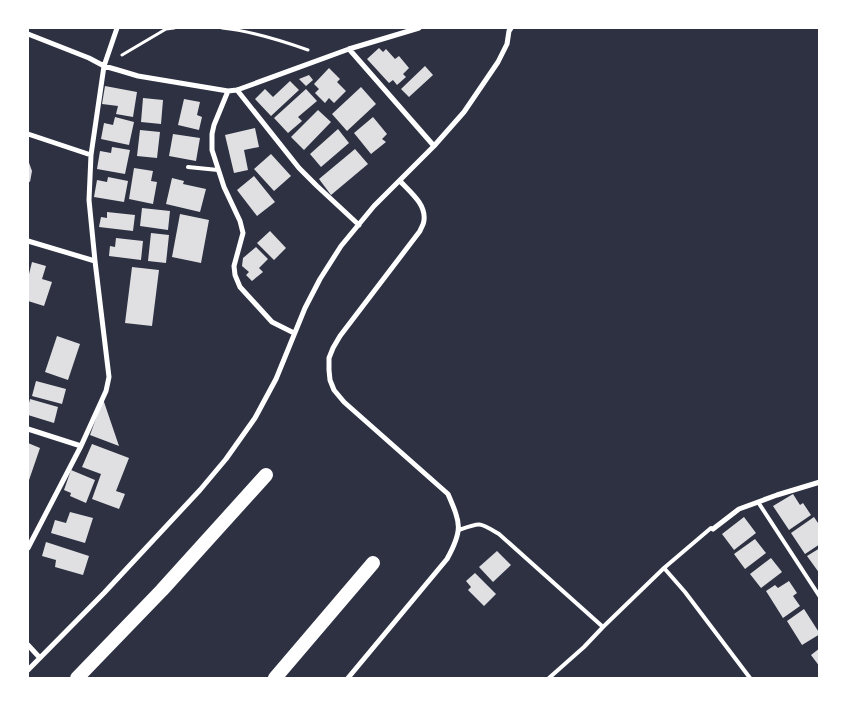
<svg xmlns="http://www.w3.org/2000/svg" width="847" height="706" font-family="'Noto Sans',sans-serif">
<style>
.building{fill:#e0e0e3}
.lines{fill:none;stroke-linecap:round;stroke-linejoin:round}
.path{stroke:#fff;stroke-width:3}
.service{stroke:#fff;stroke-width:4}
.minor{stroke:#fff;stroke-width:5}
.trunk{stroke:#fff;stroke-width:14}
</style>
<rect width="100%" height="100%" fill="#2d3142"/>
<path class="building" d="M379,48L383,52L386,49L395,59L399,56L409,68L403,74L406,77L397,85L393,80L389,83L367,59Z
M425,66L433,75L409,97L401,89Z
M329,68L340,79L337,82L346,91L334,103L329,98L325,103L315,93L319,89L314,84Z
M309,75L313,80L306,86L299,79Z
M290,81L299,90L271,116L255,99L265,89L273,97Z
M105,86L137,92L133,117L116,114L118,106L102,104Z
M361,87L376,104L347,131L332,114Z
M306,89L317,101L298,117L302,121L288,133L274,118Z
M143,98L163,100L161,124L141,122Z
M184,99L200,102L197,115L202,117L199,130L178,125Z
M318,110L331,122L304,150L291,137Z
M115,117L134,122L129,145L101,139L104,123L113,125Z
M373,117L387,134L382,139L386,142L371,154L354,133Z
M255,128L259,147L244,150L248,170L234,173L225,135Z
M338,129L349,143L321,167L310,154Z
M140,130L160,132L157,158L137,156Z
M173,134L200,138L196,161L169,156Z
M112,147L130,150L125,174L97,169L100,151L111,153Z
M355,149L368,164L331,195L319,179Z
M271,154L291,176L274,191L254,169Z
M28,160L32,171L30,182L28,181Z
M134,168L153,171L151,181L157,182L153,204L129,199Z
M254,176L275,202L257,216L237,190Z
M108,177L128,181L124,202L94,197L97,180L107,182Z
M172,178L184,181L183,184L206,189L200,212L166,204Z
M142,208L170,211L168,230L140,226Z
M107,212L135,215L133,231L99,227L101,217L107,218Z
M180,214L209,220L201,263L172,257Z
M270,231L286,248L274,260L257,243Z
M151,233L169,235L166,263L148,261Z
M116,238L143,241L141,260L109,256L110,246L115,247Z
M256,247L268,259L259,268L263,272L252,281L246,275L249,272L242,266L243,258Z
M32,262L46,266L42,279L52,282L44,306L28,301V278Z
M132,267L159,270L152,326L125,323Z
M57,336L80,344L68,380L45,372Z
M36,381L66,389L62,404L32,396Z
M30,399L58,407L54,423L28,415V407Z
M103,399L119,446L90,435Z
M28,443L40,448L28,483Z
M92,444L129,458L116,491L125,494L119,509L92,499L101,474L82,467Z
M71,470L95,480L86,503L70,496L71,493L64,490Z
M793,494L800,505L803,503L811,515L789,530L773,506Z
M70,512L93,518L85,543L51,533L55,520L66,523Z
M744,517L756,533L734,550L722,534Z
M814,517L820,526V544L805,554L791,533Z
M755,539L766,553L745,569L734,554Z
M46,542L89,556L83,575L55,567L56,560L42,556Z
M820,548V574L807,556Z
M497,551L511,565L493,582L479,567Z
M771,558L782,572L761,588L750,574Z
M475,573L496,594L484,606L468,590L471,587L466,581Z
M789,581L797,593L793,596L800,606L783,618L766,591L775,585L778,588Z
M804,609L820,634L802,645L787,621Z
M820,648V667L811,655Z"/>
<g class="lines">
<path class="path" d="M222,28C251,31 280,40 308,50
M122,55L166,29L174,28"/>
<path class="service" d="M188,167L218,170
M758,502L820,597
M459,530C481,522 479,522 499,534L603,627
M664,568L685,592L750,678
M549,678L584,647L603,627L664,568L711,528L713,529"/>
<path class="minor" d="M28,34L89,58L104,66L118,70L138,76L228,91L237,90L349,49L419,28
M349,49L434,146
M237,90L299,168L317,186L359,225
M228,91L214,125L212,134V150L224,187L240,221L243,233L234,266L235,275L240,287L272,322L294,333
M28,134L91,155
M28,241L95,261
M28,429L81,446
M713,529L739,509L777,495L820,482
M28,548L81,446L106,391L109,377L95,261L89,200L91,155L104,66L117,28
M28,645L40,658
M28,670L104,593L200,490L226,459L255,418L276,379L305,308L320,279L341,246L374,206L434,146L464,112L498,62L507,44L509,31L511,28
M348,678L447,559C463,530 461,524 448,494L344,402L334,390L330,380L329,370V358L333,348L340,336L420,231C421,228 424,224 424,220C426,204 410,192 400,181"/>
<path class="trunk" d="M77,678L162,590L266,475
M275,678L373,563"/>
</g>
<rect width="847" height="706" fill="none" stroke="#ffffff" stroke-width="58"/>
</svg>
